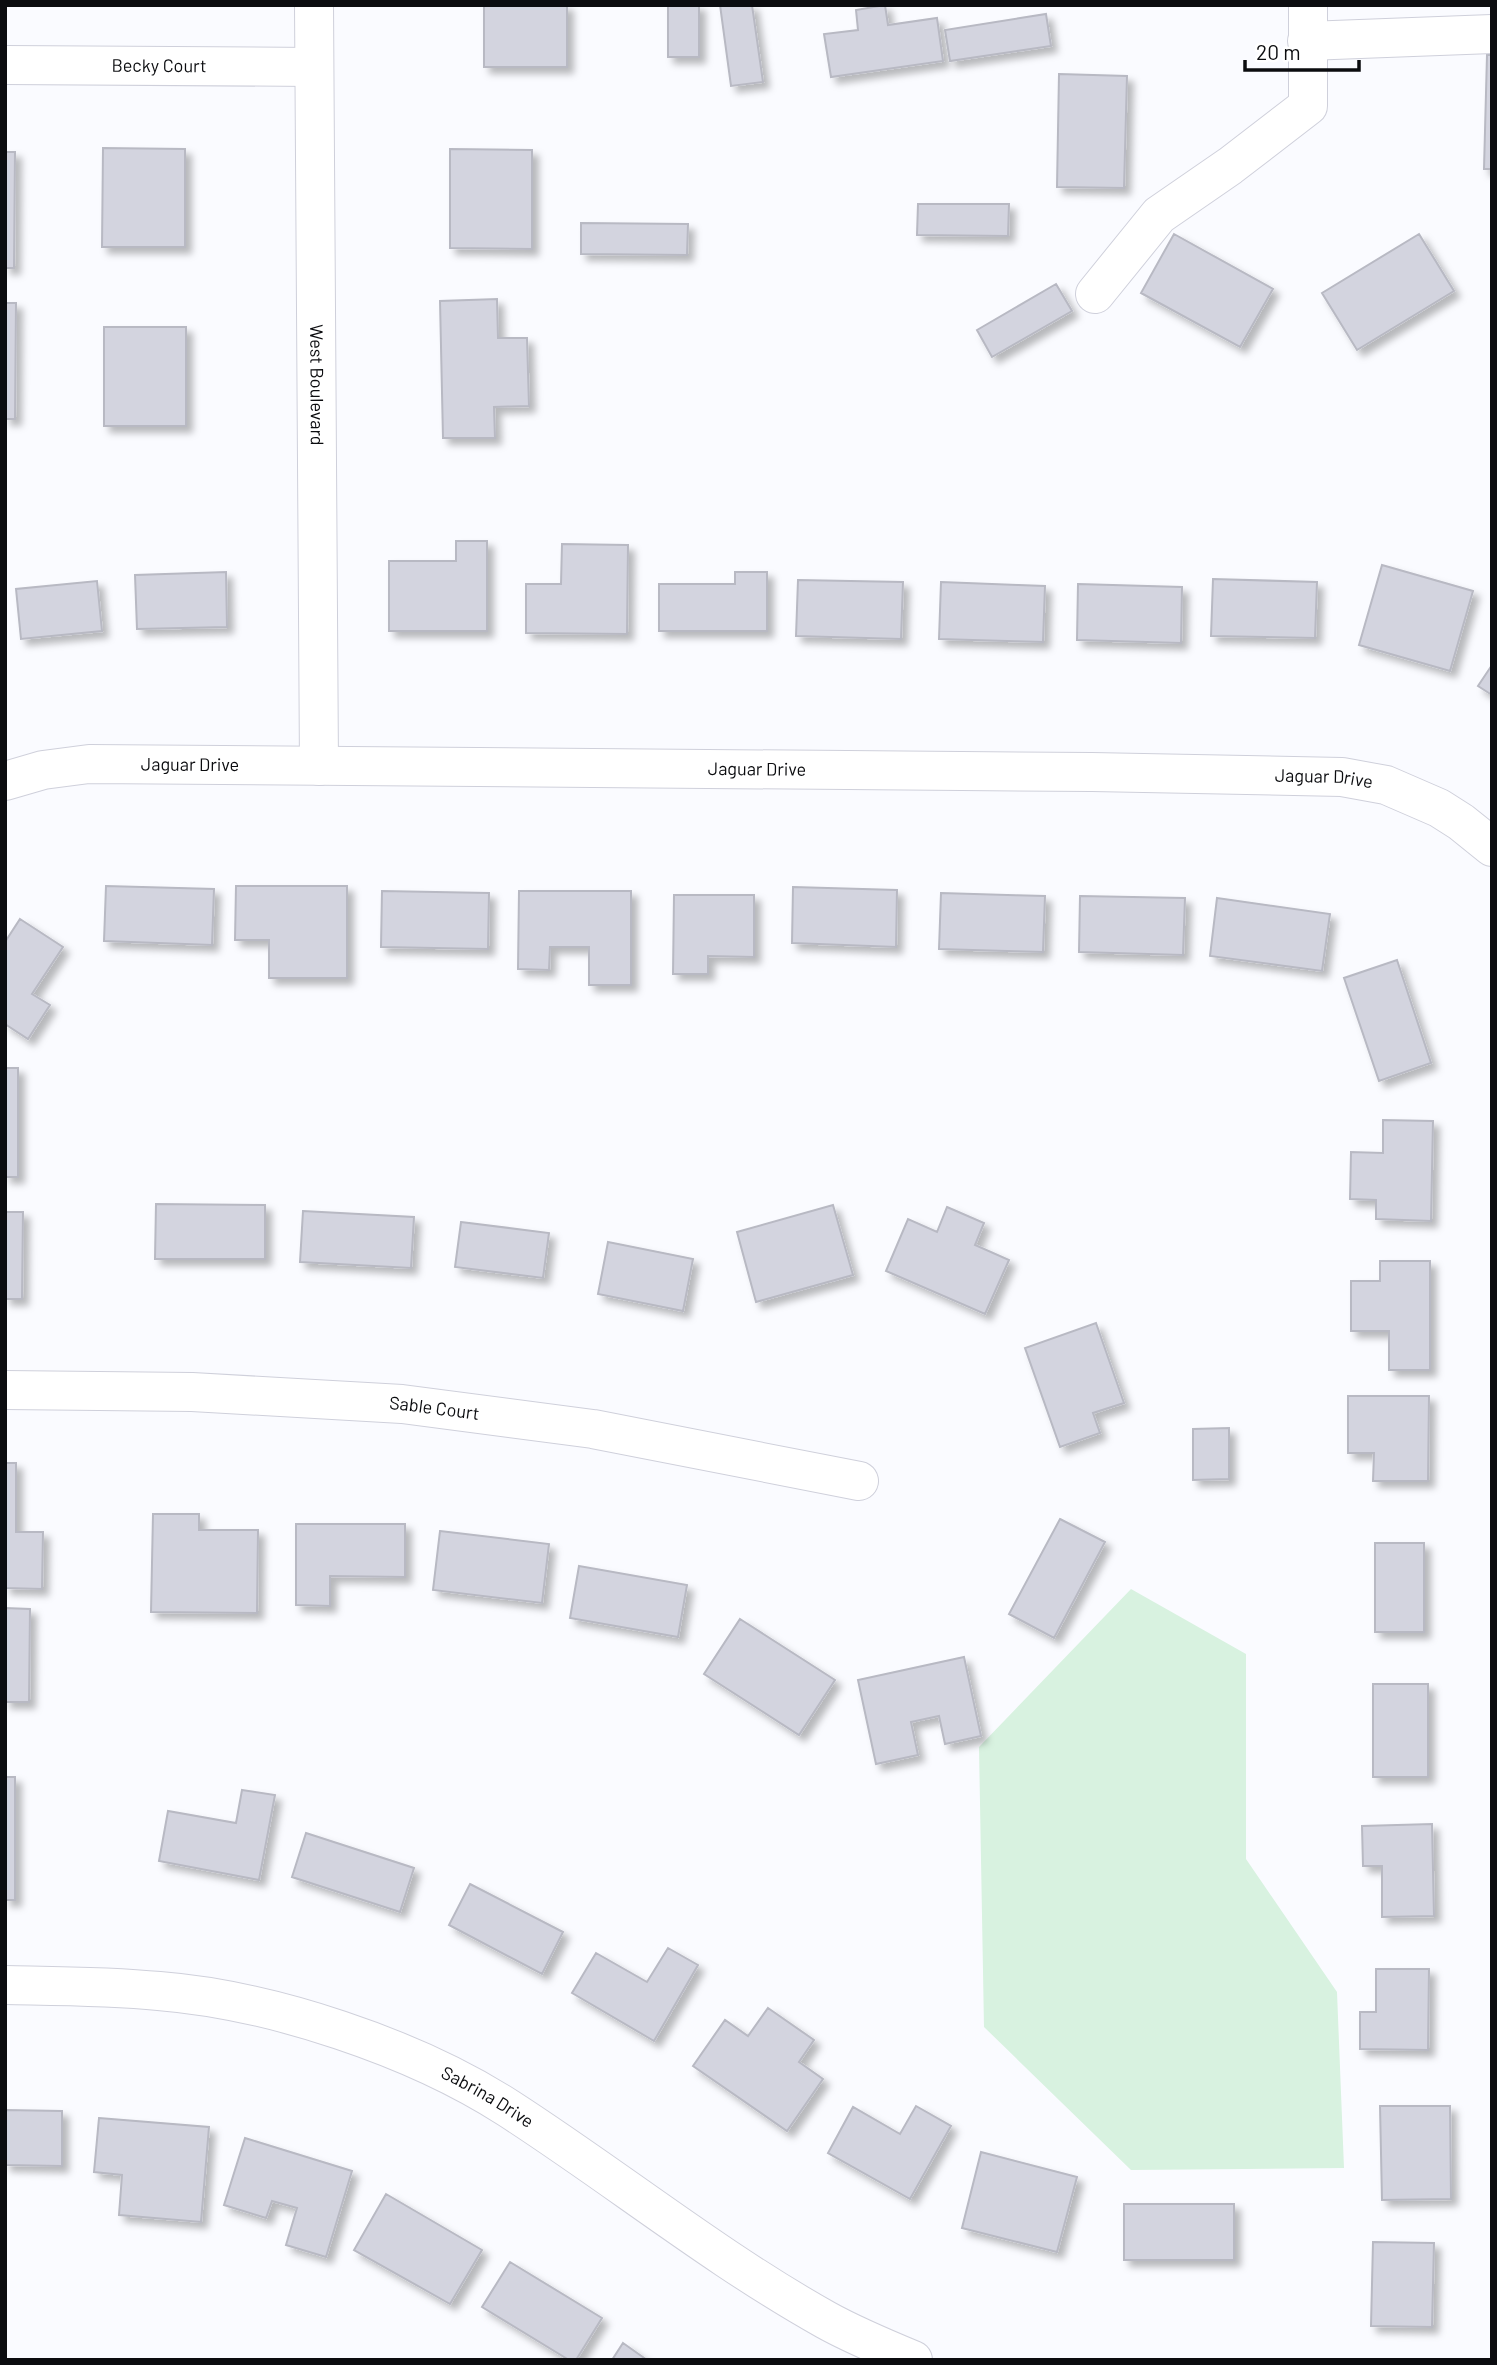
<svg xmlns="http://www.w3.org/2000/svg" width="1497" height="2365" font-family="Barlow,sans-serif">
<style>
.green{fill:#d8f2e0}
.building{fill:#d3d4df;stroke:#b8b9c3;stroke-width:2;filter:url(#shadow)}
.lines{fill:none;stroke-linecap:round;stroke-linejoin:round}
.minor-casing{stroke:#cfd0db;stroke-width:40}
.minor{stroke:#fff;stroke-width:38}
.labels{text-anchor:middle;stroke-width:7;stroke-linejoin:round;paint-order:stroke}
.street-label{font-size:18px;fill:#0b0c0f;stroke:#fff}
</style>
<defs>
<filter id="shadow"><feDropShadow dx="6" dy="6" stdDeviation="3.5" flood-color="#0004"/></filter>
</defs>
<rect width="100%" height="100%" fill="#fafbff"/>
<path class="green" d="M1131,1589L1246,1654V1859L1337,1992L1344,2168L1131,2170L984,2027L979,1747Z"/>
<path class="building" d="M484,5H567V67H484Z
M668,5H699V57H668Z
M720,5H752L763,82L731,86Z
M885,5L888,25L937,18L943,61L831,77L824,34L858,30L856,10Z
M1046,14L1051,46L950,61L945,30Z
M1487,55H1492V169H1484Z
M1059,74L1127,76L1124,188L1057,187Z
M103,148L185,149V247H102Z
M450,149L532,150V249L450,248Z
M5,152H15L14,268H5Z
M918,204H1009L1008,236L917,235Z
M581,223L688,224L687,255L581,254Z
M1174,234L1273,289L1240,347L1141,293Z
M1419,234L1454,291L1357,350L1322,293Z
M1056,284L1072,311L992,357L977,330Z
M497,299L498,338H527L529,406L494,407L495,438H443L440,301Z
M5,303H16L15,419H5Z
M104,327H186V426H104Z
M456,541H487V631H389V561H456Z
M562,544L628,545L627,634L526,633V584H561Z
M1382,565L1473,591L1450,671L1359,645Z
M226,572L227,627L137,629L135,575Z
M735,572H767V631H659V584H735Z
M1213,579L1317,582L1315,638L1211,636Z
M798,580L903,582L901,639L796,636Z
M97,581L102,631L21,639L16,589Z
M941,582L1045,586L1043,642L939,639Z
M1078,584L1182,587L1181,643L1077,640Z
M1492,665V695L1478,686Z
M106,886L214,889L212,945L104,941Z
M236,886H347V978H269V940H235Z
M793,887L897,890L896,947L792,943Z
M382,891L489,893L488,949L381,947Z
M519,891H631V985H589V947H550L549,970L518,969Z
M941,893L1045,896L1043,952L939,949Z
M674,895H754V957L708,956V974H673Z
M1080,896L1185,898L1183,955L1079,952Z
M1217,898L1330,914L1322,971L1210,956Z
M20,919L63,947L32,994L50,1005L28,1039L5,1024V942Z
M1397,960L1431,1063L1379,1081L1344,978Z
M5,1068H18V1177H5Z
M1383,1120L1433,1121L1431,1221L1376,1219V1200L1350,1199L1351,1152L1383,1153Z
M156,1204L265,1205V1259H155Z
M833,1205L853,1275L756,1302L737,1232Z
M947,1207L984,1223L975,1245L1009,1260L985,1314L886,1271L908,1219L937,1232Z
M303,1211L414,1217L411,1268L300,1262Z
M5,1212H23L22,1299H5Z
M461,1222L549,1233L543,1278L455,1267Z
M608,1242L693,1259L683,1311L598,1294Z
M1380,1261H1430V1370H1389V1331H1351V1281H1380Z
M1096,1323L1124,1403L1093,1413L1100,1433L1060,1447L1025,1348Z
M1348,1396H1429L1428,1481H1373L1374,1453H1348Z
M1229,1428V1479L1193,1480V1429Z
M5,1463H16V1532H43L42,1589L5,1588Z
M153,1514H199V1530H258L257,1613L151,1612Z
M1060,1519L1105,1542L1054,1638L1009,1614Z
M296,1524H405V1577L330,1576V1606L296,1605Z
M440,1531L549,1544L542,1603L433,1590Z
M1375,1543H1424V1632H1375Z
M579,1566L687,1585L678,1637L570,1618Z
M5,1608L30,1609L29,1702H5Z
M740,1619L835,1680L799,1735L704,1674Z
M964,1657L981,1736L945,1744L939,1716L911,1722L918,1755L876,1764L858,1680Z
M1373,1684H1428V1777H1373Z
M5,1777H15V1900H5Z
M242,1790L275,1795L259,1880L159,1861L168,1811L236,1823Z
M1432,1824L1434,1916L1382,1917V1866H1363L1362,1826Z
M306,1833L414,1868L400,1912L292,1877Z
M470,1884L563,1932L542,1974L449,1925Z
M668,1948L698,1965L654,2041L572,1993L596,1953L647,1982Z
M1376,1969H1429L1428,2050L1360,2049V2012H1376Z
M768,2008L814,2040L799,2062L823,2079L787,2131L693,2066L725,2020L748,2036Z
M916,2106L951,2126L910,2199L828,2153L853,2107L900,2134Z
M1380,2106H1450L1451,2199L1382,2200Z
M5,2110L62,2111V2166L5,2165Z
M99,2118L209,2127L201,2222L119,2215L122,2175L94,2172Z
M245,2138L352,2171L326,2257L286,2245L297,2208L272,2201L266,2218L224,2205Z
M981,2152L1077,2177L1057,2252L962,2228Z
M386,2194L482,2250L450,2304L354,2250Z
M1124,2204H1234V2260H1124Z
M1373,2242L1434,2243L1432,2327L1371,2326Z
M510,2262L602,2318L576,2360H569L482,2307Z
M623,2343L647,2360H612Z"/>
<g class="lines">
<g class="minor-casing">
<g id="minor">
<path id="s1" d="M314,5L319,766"/>
<path d="M1307,41L1492,34"/>
<path id="s2" d="M5,65L314,67"/>
<path d="M1095,294L1159,215L1230,166L1308,106V5"/>
<path id="s3" d="M5,781L43,770L89,764L1092,772L1342,777L1386,785L1439,808L1461,822L1492,847"/>
<path id="s4" d="M5,1390L192,1392L402,1404L593,1429L859,1481"/>
<path id="s5" d="M5,1985C56,1986 108,1986 159,1991C271,2000 413,2047 508,2108C615,2177 715,2258 826,2320C853,2335 884,2348 913,2360"/>
</g>
</g>
<use href="#minor" class="minor"/>
</g>
<g class="labels">
<g class="street-label">
<text dy="6" stroke="none"><textPath href="#s2" startOffset="154">Becky Court</textPath></text>
<text dy="6" stroke="none"><textPath href="#s1" startOffset="380">West Boulevard</textPath></text>
<text dy="6" stroke="none"><textPath href="#s3" startOffset="187">Jaguar Drive</textPath></text>
<text dy="6" stroke="none"><textPath href="#s3" startOffset="754">Jaguar Drive</textPath></text>
<text dy="6" stroke="none"><textPath href="#s3" startOffset="1321">Jaguar Drive</textPath></text>
<text dy="6" stroke="none"><textPath href="#s4" startOffset="430">Sable Court</textPath></text>
<text dy="6" stroke="none"><textPath href="#s5" startOffset="502">Sabrina Drive</textPath></text>
</g>
</g>
<rect width="1497" height="2365" fill="none" stroke="#0b0c0f" stroke-width="14"/>
<path d="M1245 60v10h114v-10" fill="none" stroke="#0b0c0f" stroke-width="3.5"/>
<text x="1256" y="60" font-size="21" fill="#0b0c0f" stroke="#ffffff" stroke-width="5" paint-order="stroke">20 m</text>
</svg>
